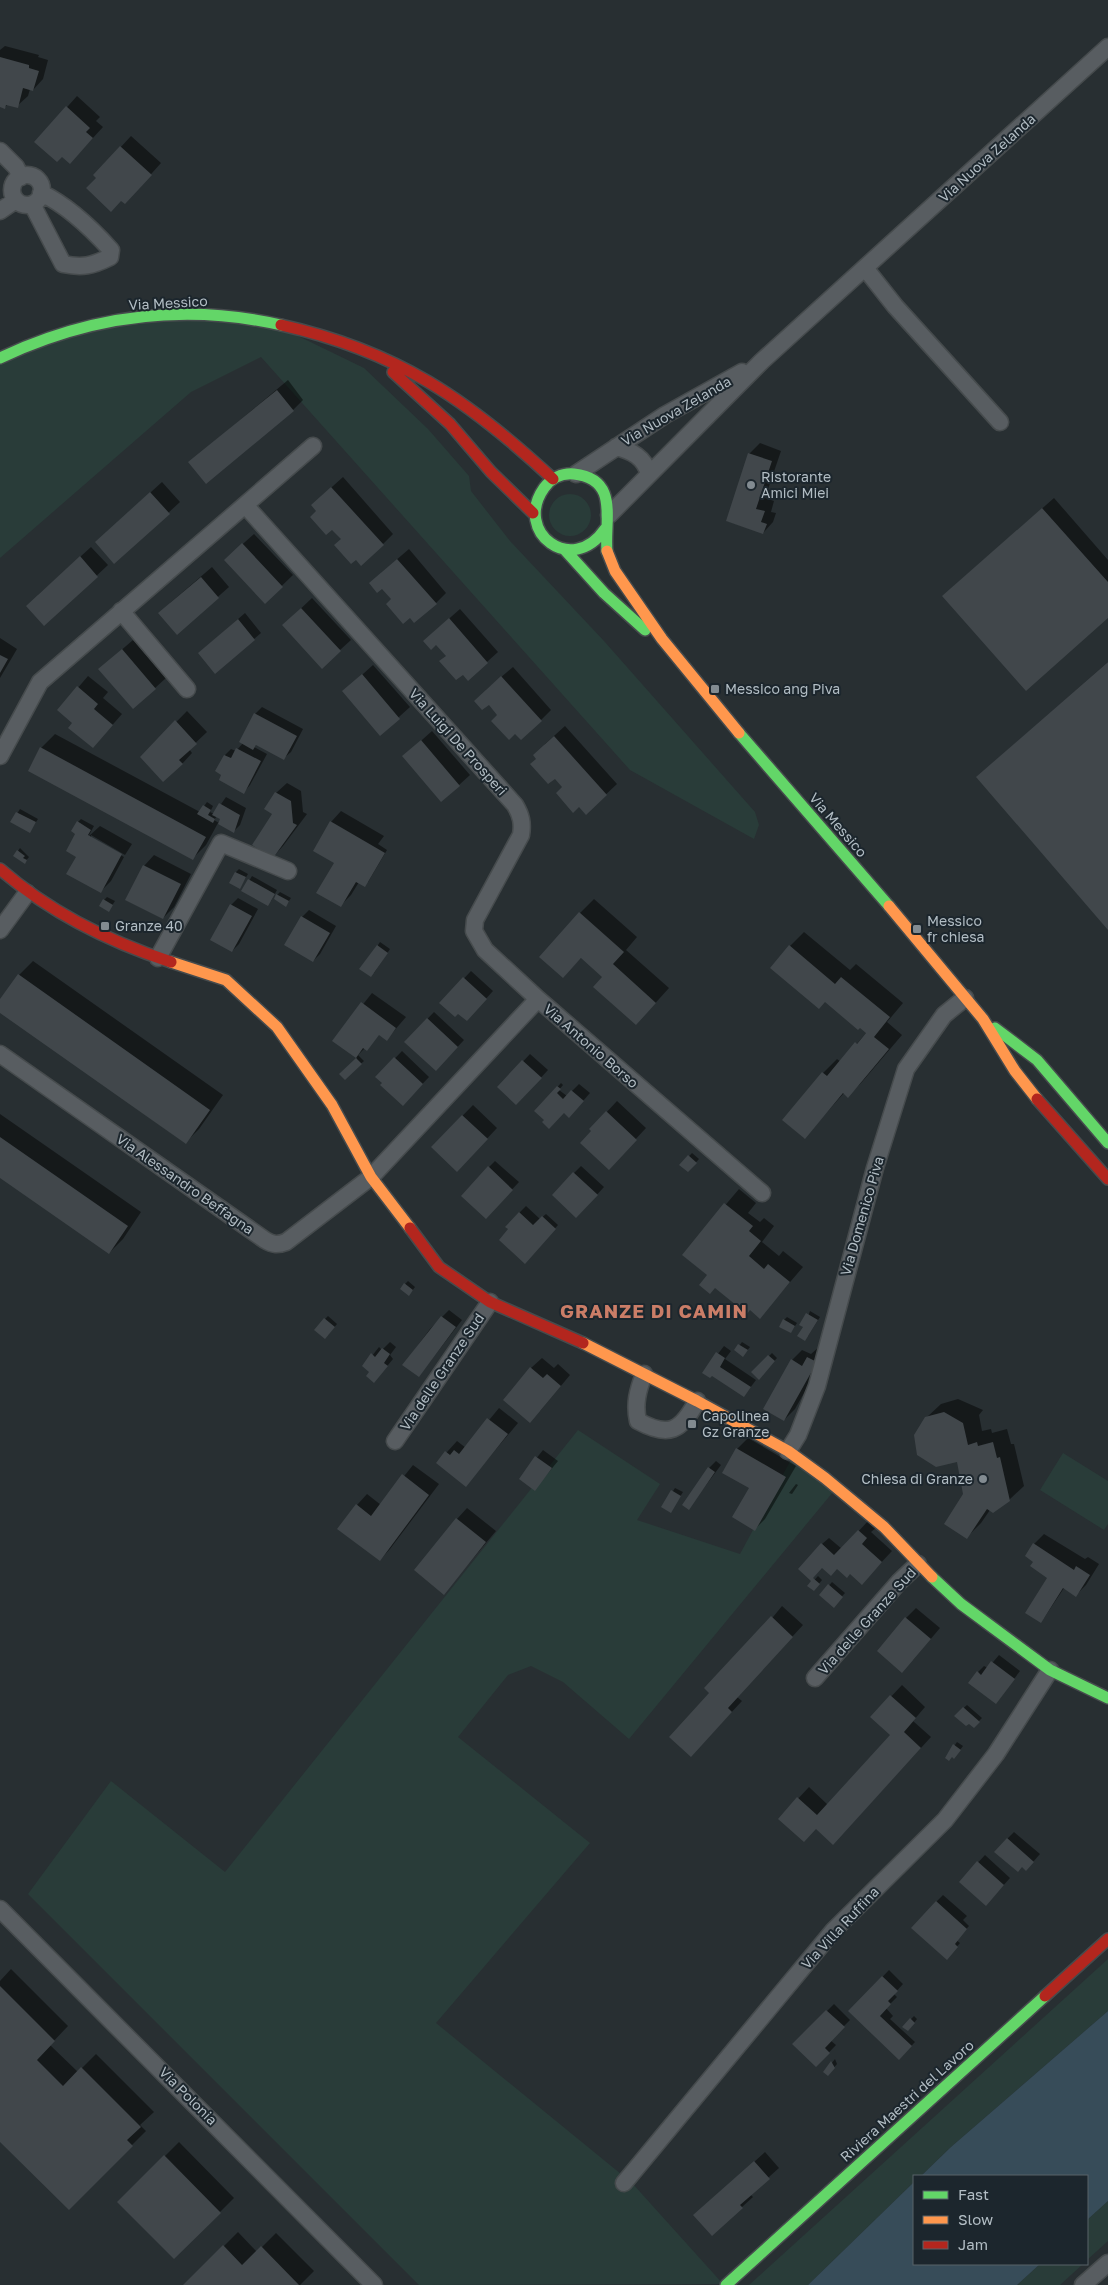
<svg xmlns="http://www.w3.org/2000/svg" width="1108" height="2285" font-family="'Golos Text',sans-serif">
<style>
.green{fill:#293c39}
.water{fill:#374c59}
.shadow{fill:#0007;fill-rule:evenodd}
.building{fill:#41474b}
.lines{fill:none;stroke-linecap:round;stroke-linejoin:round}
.street-casing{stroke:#464b4d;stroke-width:19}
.fast-casing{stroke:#464b4d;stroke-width:14}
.slow-casing{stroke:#464b4d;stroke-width:14}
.jam-casing{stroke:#464b4d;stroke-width:14}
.street{stroke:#585d61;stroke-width:16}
.fast{stroke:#63d668;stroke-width:11}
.slow{stroke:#ff974d;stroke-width:11}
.jam{stroke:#b3261e;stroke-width:11}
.poi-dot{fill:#828b91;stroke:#1c262d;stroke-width:2}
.labels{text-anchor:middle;stroke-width:4;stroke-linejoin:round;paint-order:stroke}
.street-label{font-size:14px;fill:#b2bdc4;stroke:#1c262d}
.poi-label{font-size:14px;fill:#b2bdc4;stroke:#1c262d;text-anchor:start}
.district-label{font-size:19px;font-weight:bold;letter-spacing:1px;fill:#ca7d67;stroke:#1c262d}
</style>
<rect width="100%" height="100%" fill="#282f32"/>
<path class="green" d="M146,311L259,317L364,368L428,429L469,476L471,491L510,541L604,641L755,812L759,825L754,839L630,770L261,357L191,392L0,558V353Z
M549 515a21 21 0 1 1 42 0a21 21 0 1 1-42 0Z
M578,1430L660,1484L637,1520L740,1554L793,1456L833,1492L629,1739L563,1682L531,1666L508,1675L458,1737L590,1843L436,2023L632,2183L723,2284L419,2285L28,1894L111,1781L225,1872Z
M1063,1453L1108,1481V1524L1104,1530L1040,1490Z
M1108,1959V2011L951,2147L921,2176H914V2182L808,2285H749Z
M1108,2201V2241L1087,2260V2220Z
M1040,2264H1083L1060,2285H1017Z"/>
<path class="water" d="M1108,2011V2201L1087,2220V2176H921L951,2147Z
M914,2182V2264H1040L1017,2285H808Z"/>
<path class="shadow" d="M5,46L39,55L38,57L48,60L43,79L33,90L30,89L28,96L17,106L8,104L5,107L0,106V50Z
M77,96L100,117L96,121L103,127L80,152L62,155L36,142Z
M131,136L161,163L135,192L95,175Z
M288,380L303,400L293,410L190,462Z
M760,443L781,451L765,498L774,501L771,512L776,513L773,522L763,533L727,521L749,454Z
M343,477L393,534L383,544L342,539L318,511L323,495Z
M162,482L180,502L115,562L107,532Z
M1054,498L1108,560V616L954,586Z
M254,534L293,575L265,602L236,550Z
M91,547L108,565L44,625L38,595Z
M409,549L446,593L436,603L392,599L381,573Z
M212,567L229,587L177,633L170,603Z
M312,598L351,640L340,650L294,615Z
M460,609L498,652L468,679L436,644L435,631Z
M245,613L261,633L254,639L199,653Z
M0,638L17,649L0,678Z
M133,640L166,678L155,688L111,659Z
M1108,662V928L977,777Z
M373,665L410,707L380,734L344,691Z
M513,667L551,710L541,720L498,715L486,690Z
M88,676L108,692L103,698L122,714L93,747L74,723L59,710Z
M262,707L303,729L291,752L284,758L257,744L254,747L267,754L250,785L244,792L225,755L231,749L236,751L243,743L255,714Z
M187,711L207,732L189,749L192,753L182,764L142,757Z
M565,726L617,784L586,813L538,758L545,744Z
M432,731L470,775L459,785L404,756Z
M55,734L200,812L207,802L213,806L210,812L214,814L226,797L246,808L240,825L234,831L218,823L206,845L192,859L41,748ZM217,816L222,819L219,823L214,820Z
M287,783L301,791L303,812L307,814L283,846L273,857V814L276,793Z
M20,809L38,819L30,831L12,822Z
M341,811L384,836L378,844L387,850L368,882H359L351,895L340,906L336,863L314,850L331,822Z
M81,819L94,826L88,837L100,826L132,844L125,855L91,835V838L124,857L111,881L100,892L82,850L77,833L78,822Z
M20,848L29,857L25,862L18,851Z
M154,855L191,874L174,907L163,918L144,866Z
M239,869L248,874L240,887L236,872Z
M252,876L277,890L271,901L243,891Z
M280,892L291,898L286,905L277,895Z
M107,897L115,901L111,907L104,900Z
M238,898L258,909L239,944L232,951L231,905Z
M594,899L637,937L626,950L669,988L650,1009L582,957L563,976L580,913Z
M309,910L336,926L320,954L313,961L302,917Z
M804,932L850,970L856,964L903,1003L887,1022L902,1035L862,1082L848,1096L844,1093L804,1138L783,1120L823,1073L837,1059L841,1062L867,1032L790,946Z
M380,942L390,949L374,973L378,945Z
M33,961L223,1095L199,1129L185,1143L0,1011V1001L19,975Z
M471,971L493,991L473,1013L458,1012L441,1003Z
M372,993L406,1017L387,1039L379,1034L358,1055L364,1061L345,1078L341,1074L357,1058L334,1041Z
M434,1012L464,1040L436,1070L406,1041Z
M402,1051L429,1077L410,1097L377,1077Z
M530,1054L548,1070L523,1097L499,1087Z
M561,1083L563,1085L559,1090L567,1096L579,1084L590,1093L576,1109L564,1111L546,1120L536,1111Z
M617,1101L646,1128L619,1157L591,1129Z
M473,1105L497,1128L467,1160L432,1147Z
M0,1114L141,1212L123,1239L109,1253L0,1177Z
M692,1153L699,1159L688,1171L681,1165Z
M495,1161L519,1182L493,1210L489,1167Z
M581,1166L604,1187L583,1210L574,1173Z
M739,1189L756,1203L748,1213L760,1222L764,1218L774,1226L762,1242L779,1256L783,1251L803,1267L760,1317L683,1255Z
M526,1206L540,1219L546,1214L558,1225L531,1255L519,1213Z
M408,1281L415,1287L412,1291L405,1284Z
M449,1310L462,1320L419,1376L404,1364L430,1329Z
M810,1311L820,1317L808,1336L804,1327Z
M328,1316L337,1324L328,1335L325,1319Z
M787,1317L797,1323L791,1332L784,1320Z
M390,1342L396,1347L390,1355L393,1359L374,1382L371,1371L364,1366L379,1347L382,1350Z
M742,1342L750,1347L746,1352L736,1350Z
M724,1346L731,1351L725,1359L756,1380L744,1396L712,1375L704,1372Z
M819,1347L827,1352L795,1409L784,1420L792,1360L802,1350L811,1354Z
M772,1353L777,1358L762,1375L753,1372Z
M542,1358L554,1368L558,1364L570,1375L540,1411L531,1368Z
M958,1399L983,1410L979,1415L982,1431L991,1429L992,1433L1007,1429L1011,1444H1014L1024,1486L1009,1500L990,1510L981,1523L967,1537L964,1494L958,1461L926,1418L941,1404Z
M499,1408L518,1423L466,1485L438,1462L457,1441L466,1448Z
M748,1438L796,1466L765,1519L755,1529L751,1488L723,1472L737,1449Z
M543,1450L558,1461L535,1489L520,1479Z
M716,1461L721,1465L689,1508L709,1468Z
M413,1465L439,1484L390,1549L380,1560L357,1505L367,1494L381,1505Z
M796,1484L798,1485L792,1494L789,1493Z
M675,1488L683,1492L671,1511L663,1506Z
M467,1508L496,1531L444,1593L457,1519Z
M869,1520L877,1527L871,1532L892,1551L862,1583L822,1544L829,1538L842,1549Z
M1044,1534L1085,1559L1088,1557L1099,1564L1086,1585L1076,1595L1064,1588L1044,1618L1049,1577L1034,1544Z
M818,1576L822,1580L814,1590L809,1586Z
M832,1582L845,1593L833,1606L821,1595Z
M782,1606L803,1625L737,1697L742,1701L701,1745L711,1693Z
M916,1608L940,1628L913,1660L906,1618Z
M999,1655L1020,1671L996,1703L978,1672L984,1666L988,1668Z
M902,1685L925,1707L913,1721L931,1737L843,1833L779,1819L809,1787L828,1805L892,1735L872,1717Z
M967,1705L982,1718L974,1726L956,1715Z
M957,1742L963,1746L957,1754L946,1758Z
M1014,1832L1040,1854L1033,1862L1007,1839Z
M985,1855L1010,1878L993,1897L960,1882Z
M943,1895L967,1916L963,1920L969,1926L956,1940L960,1943L947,1958L936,1902Z
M11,1969L68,2026L50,2045L78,2072L96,2054L154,2112L140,2125L146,2131L69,2208L0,2140V1981Z
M889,1970L903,1984L894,1994L897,1997L886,2008L893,2016L890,2019L915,2042L899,2059L850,2011Z
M834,2004L850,2020L830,2040L836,2045L816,2066L794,2044Z
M914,2016L917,2019L911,2027V2019Z
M835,2059L837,2064L831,2071L825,2072Z
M179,2142L234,2198L174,2258L119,2202Z
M765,2152L779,2168L750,2194L753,2197L742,2207L712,2234L706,2205Z
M238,2232L257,2252L276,2233L314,2271L300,2285H185Z"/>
<path class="building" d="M0,57L29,65V68L39,71L33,91L23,88L18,108L6,105L5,109L0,107Z
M66,106L90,128L86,132L93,138L70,164L62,157L57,162L34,142Z
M120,146L152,175L125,204L121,201L111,212L86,188L96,178L93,175Z
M277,390L294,411L206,484L188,462Z
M748,453L772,461L756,509L765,511L761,522L767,524L763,534L726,521Z
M331,487L384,545L361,566L356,560L351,564L334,545L341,539L332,530L326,535L310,517L316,511L311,505Z
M150,492L170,514L114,564L95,542Z
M1042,508L1108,582V618L1026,691L942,596Z
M242,543L283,587L265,604L224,560Z
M80,556L98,577L44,626L26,606Z
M397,559L437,604L414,623L410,618L403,624L386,604L391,599L382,589L377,593L369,583Z
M201,577L219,598L177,635L158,613Z
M301,608L341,651L322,669L282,625Z
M449,618L488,663L468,681L463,675L456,680L439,661L446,656L436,645L431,650L423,641Z
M238,619L255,640L215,674L198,653Z
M122,649L156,689L133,709L98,669Z
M0,655L8,659L0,673Z
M1108,662V930L976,777Z
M362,674L400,719L380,736L342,691Z
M501,676L542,721L521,740L515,734L509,740L491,721L497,715L489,705L482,710L474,701Z
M77,686L98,704L94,709L113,725L93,748L68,728L72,723L57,710Z
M254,713L297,736L284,760L256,745L253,750L239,742Z
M175,720L197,744L179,760L183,764L163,782L140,757Z
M554,736L607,795L586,815L579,807L573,813L556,793L562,787L555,779L548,784L530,764L536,759L533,755Z
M421,740L460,786L441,802L402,756Z
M40,747L206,837L193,860L28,771Z
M236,748L261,761L244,794L219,780L221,775L215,771L224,755L231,758Z
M275,792L291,801L293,823L297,825L273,858L252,845L272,814L264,809Z
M219,803L240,815L234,833L218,824L220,819L212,815Z
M203,805L211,810L208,815L215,819L213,823L197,814Z
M16,812L36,822L30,833L10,822Z
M77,821L91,830L88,835L122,854L101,893L66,874L76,857L66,851L75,834L71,831Z
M330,821L385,853L365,887L356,882L341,907L316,893L334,863L313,851Z
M17,850L25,856L23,858L27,860L25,864L13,856Z
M143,865L181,884L163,919L125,900Z
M235,872L246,877L240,889L229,883Z
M248,879L275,894L268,906L241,891Z
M276,894L289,901L286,907L274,899Z
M103,899L113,905L109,912L99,906Z
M230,904L252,916L232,952L210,940Z
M579,912L624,952L613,964L656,1003L636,1025L593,987L602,977L581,958L563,978L539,957Z
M301,916L330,933L313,962L284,945Z
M377,945L388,953L371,977L359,969Z
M789,945L835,984L841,977L890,1017L874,1037L889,1049L848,1098L843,1093L805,1139L782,1120L822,1072L827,1076L855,1042L857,1044L866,1033L860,1028L858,1030L825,1002L819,1009L770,968Z
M18,974L210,1110L186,1144L0,1013V999Z
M463,977L487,999L467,1021L458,1014L455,1017L439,1003Z
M361,1002L396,1028L387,1041L379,1035L367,1051L363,1048L356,1058L362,1064L345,1080L339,1074L356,1058L332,1041Z
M427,1018L458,1047L436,1071L404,1042Z
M394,1057L423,1084L403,1106L380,1085L382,1083L375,1077Z
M522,1060L542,1078L516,1105L497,1087Z
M557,1086L561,1089L557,1093L563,1099L571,1090L584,1101L569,1118L564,1113L549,1129L542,1122L544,1120L534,1111Z
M606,1111L637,1140L609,1170L580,1143L591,1131L589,1129Z
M462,1115L488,1139L457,1172L431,1147Z
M0,1137L128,1226L109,1254L0,1178Z
M688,1155L697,1163L688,1172L679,1165Z
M488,1166L513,1190L486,1219L461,1196Z
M573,1172L598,1195L576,1218L552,1195Z
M724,1203L753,1226L749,1231L761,1241L749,1256L764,1269L768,1264L790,1282L760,1319L750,1310L747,1314L715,1288L710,1294L699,1285L707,1275L682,1255Z
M519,1212L533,1225L542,1216L556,1229L525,1264L499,1240L508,1229L505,1227Z
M404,1283L413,1290L409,1296L400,1289Z
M806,1313L818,1320L805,1341L797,1336L803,1327L799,1325Z
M441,1316L456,1327L419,1377L402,1365Z
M324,1318L335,1327L325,1339L314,1330Z
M783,1319L795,1326L791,1333L779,1327Z
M738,1344L748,1350L743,1357L734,1350Z
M382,1348L390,1354L384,1363L388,1366L374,1383L366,1376L369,1372L362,1366L371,1353L375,1357Z
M716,1352L725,1358L720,1367L751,1387L744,1397L712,1376L710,1378L702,1373Z
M768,1355L775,1361L759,1380L751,1372Z
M807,1357L817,1362L784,1421L763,1409L791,1359L802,1366Z
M530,1367L543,1378L547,1374L561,1386L530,1423L503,1400Z
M944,1412L963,1423L968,1445L977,1442L978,1446L993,1442L997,1458L1000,1457L1010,1501L993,1513L987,1509L967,1539L944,1524L963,1494L957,1462L936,1467L917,1455L914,1435L925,1417Z
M487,1418L508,1434L466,1487L436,1463L445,1451L450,1455L454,1450L459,1454Z
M736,1448L786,1477L755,1531L732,1517L749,1488L722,1473Z
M535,1456L552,1468L535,1491L519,1479Z
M708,1467L715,1472L689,1510L682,1505Z
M402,1474L429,1495L380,1561L337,1529L356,1504L371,1516Z
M671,1490L681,1496L671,1513L661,1507Z
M456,1518L486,1542L444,1595L414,1570Z
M858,1530L867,1538L862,1544L882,1562L862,1585L850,1574L847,1578L837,1569L831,1576L822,1568L813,1578L820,1584L814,1591L807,1586L811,1581L798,1569L821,1543L834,1555Z
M1033,1543L1074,1570L1076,1566L1090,1575L1076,1597L1063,1588L1041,1623L1025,1613L1047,1578L1030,1566L1033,1562L1025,1556Z
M828,1584L843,1597L834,1608L819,1595Z
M771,1616L793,1637L728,1708L732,1712L691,1757L669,1737L709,1693L704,1688Z
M905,1617L931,1639L902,1673L877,1651Z
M991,1661L1015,1679L996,1704L968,1683L977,1671L981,1675Z
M890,1695L916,1718L904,1732L921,1748L833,1845L816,1829L804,1842L778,1819L797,1797L817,1815L890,1735L870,1717Z
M963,1707L980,1722L974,1728L969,1724L966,1726L954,1716Z
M953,1744L961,1750L954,1759L952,1757L949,1761L945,1758Z
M1007,1838L1034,1862L1026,1871L1022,1867L1018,1872L994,1852Z
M977,1861L1004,1885L986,1906L959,1882Z
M936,1901L967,1929L955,1944L958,1947L947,1960L911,1928Z
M882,1976L898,1991L888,2001L891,2004L880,2016L912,2046L899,2060L848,2011Z
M0,1986L55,2041L37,2060L63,2086L81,2067L141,2127L127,2140L133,2146L69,2210L0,2142Z
M826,2010L845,2027L825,2048L830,2053L816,2067L792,2044Z
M910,2018L915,2023L908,2031L902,2027Z
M831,2061L835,2068L828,2076L823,2072Z
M164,2155L221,2213L174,2259L117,2202Z
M754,2161L770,2179L740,2205L743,2208L712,2236L693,2215Z
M223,2245L242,2265L261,2246L299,2285H183Z"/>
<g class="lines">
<g class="street-casing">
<path id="street" d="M0,151L16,167L21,177
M12 190a15 15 0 1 1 30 0a15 15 0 1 1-30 0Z
M32,204L63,264C82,268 92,266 110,257L111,250C92,229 67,205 41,193
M0,211L16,200
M865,268L895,306L1000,422
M616,447C632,451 644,457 649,474
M576,474L665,415L742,372
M245,505L313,446
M609,515L762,361L1108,47
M121,611L187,689
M0,756L40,682L245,505L515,805C521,815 523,823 521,835L475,920L474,931L485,950L538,999
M0,930L27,893
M158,958L221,843L288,871
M0,1054L265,1240C273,1245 278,1245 286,1242L371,1177L538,999L762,1193
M644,1374C638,1390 634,1404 638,1421C669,1438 681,1431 697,1401
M395,1441L490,1302
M788,1451L798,1435L817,1386L875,1168L906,1069L944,1015L965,998
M815,1678L899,1582L918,1564
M0,1909L374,2285
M624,2183L833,1931L945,1820L996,1754L1050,1670
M1083,2285L1108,2263"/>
</g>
<g class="fast-casing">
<path id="fast" d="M0,358C89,316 184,303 281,325
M605,529C572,577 513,532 544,488C551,478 562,473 574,474C620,479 604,521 607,551
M565,550L604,593L645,630
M739,733L889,906
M995,1028L1037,1060L1108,1143
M932,1577L961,1604L1050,1670L1108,1698
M726,2285L1045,1996"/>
</g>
<g class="slow-casing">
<path id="slow" d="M607,551L615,571L662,639L739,733
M889,906L983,1019L1015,1071L1037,1099
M171,962L226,980L277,1027L332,1105L371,1177L410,1228
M583,1343L697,1401L788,1451L825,1478L884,1527L932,1577"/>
</g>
<g class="jam-casing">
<path id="jam" d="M281,325C397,351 467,399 553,479
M393,372L450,424L491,472L533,513
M0,869C48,911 110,942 171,962
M1037,1099L1108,1179
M410,1228L439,1267L490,1302L583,1343
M1045,1996L1108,1939"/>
</g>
<use href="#street" class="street"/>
<use href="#fast" class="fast"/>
<use href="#slow" class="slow"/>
<use href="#jam" class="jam"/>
</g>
<g class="poi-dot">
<circle cx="751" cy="485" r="5"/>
<rect x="710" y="684" width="10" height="10" rx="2.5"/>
<rect x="100" y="921" width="10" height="10" rx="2.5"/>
<rect x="912" y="924" width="10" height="10" rx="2.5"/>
<rect x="687" y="1419" width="10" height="10" rx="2.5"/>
<circle cx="983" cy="1479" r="5"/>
</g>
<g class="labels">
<g class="street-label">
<text transform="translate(987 158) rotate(-42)" y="5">Via Nuova Zelanda</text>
<text transform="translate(168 303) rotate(-3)" y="5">Via Messico</text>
<text transform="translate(676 411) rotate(-30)" y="5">Via Nuova Zelanda</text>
<text transform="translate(458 742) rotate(48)" y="5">Via Luigi De Prosperi</text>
<text transform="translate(838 825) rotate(49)" y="5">Via Messico</text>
<text transform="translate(591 1046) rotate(41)" y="5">Via Antonio Borso</text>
<text transform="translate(185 1184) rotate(35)" y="5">Via Alessandro Beffagna</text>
<text transform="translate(862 1216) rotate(-74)" y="5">Via Domenico Piva</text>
<text transform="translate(442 1372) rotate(-56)" y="5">Via delle Granze Sud</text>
<text transform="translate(867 1621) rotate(-48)" y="5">Via delle Granze Sud</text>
<text transform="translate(840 1928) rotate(-47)" y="5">Via Villa Ruffina</text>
<text transform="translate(188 2096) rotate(45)" y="5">Via Polonia</text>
<text transform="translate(907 2101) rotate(-42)" y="5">Riviera Maestri del Lavoro</text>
</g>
<g class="poi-label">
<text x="761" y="482">Ristorante<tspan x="761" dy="16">Amici Miei</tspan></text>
<text x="725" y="694">Messico ang Piva</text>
<text x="927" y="926">Messico<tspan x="927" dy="16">fr chiesa</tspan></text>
<text x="115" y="931">Granze 40</text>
<text x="702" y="1421">Capolinea<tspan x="702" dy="16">Gz Granze</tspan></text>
<text x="973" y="1484" text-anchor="end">Chiesa di Granze</text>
</g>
<g class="district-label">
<text x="654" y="1318">GRANZE DI CAMIN</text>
</g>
</g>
<rect x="913" y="2175" width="175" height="90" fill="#1c262d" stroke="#586269"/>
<rect x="923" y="2191" width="25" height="8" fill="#63d668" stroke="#586269"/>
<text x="958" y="2200" font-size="15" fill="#b2bdc4">Fast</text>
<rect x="923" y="2216" width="25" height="8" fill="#ff974d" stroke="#586269"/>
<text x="958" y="2225" font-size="15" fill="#b2bdc4">Slow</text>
<rect x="923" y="2241" width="25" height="8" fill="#b3261e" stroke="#586269"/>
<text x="958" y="2250" font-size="15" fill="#b2bdc4">Jam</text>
</svg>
